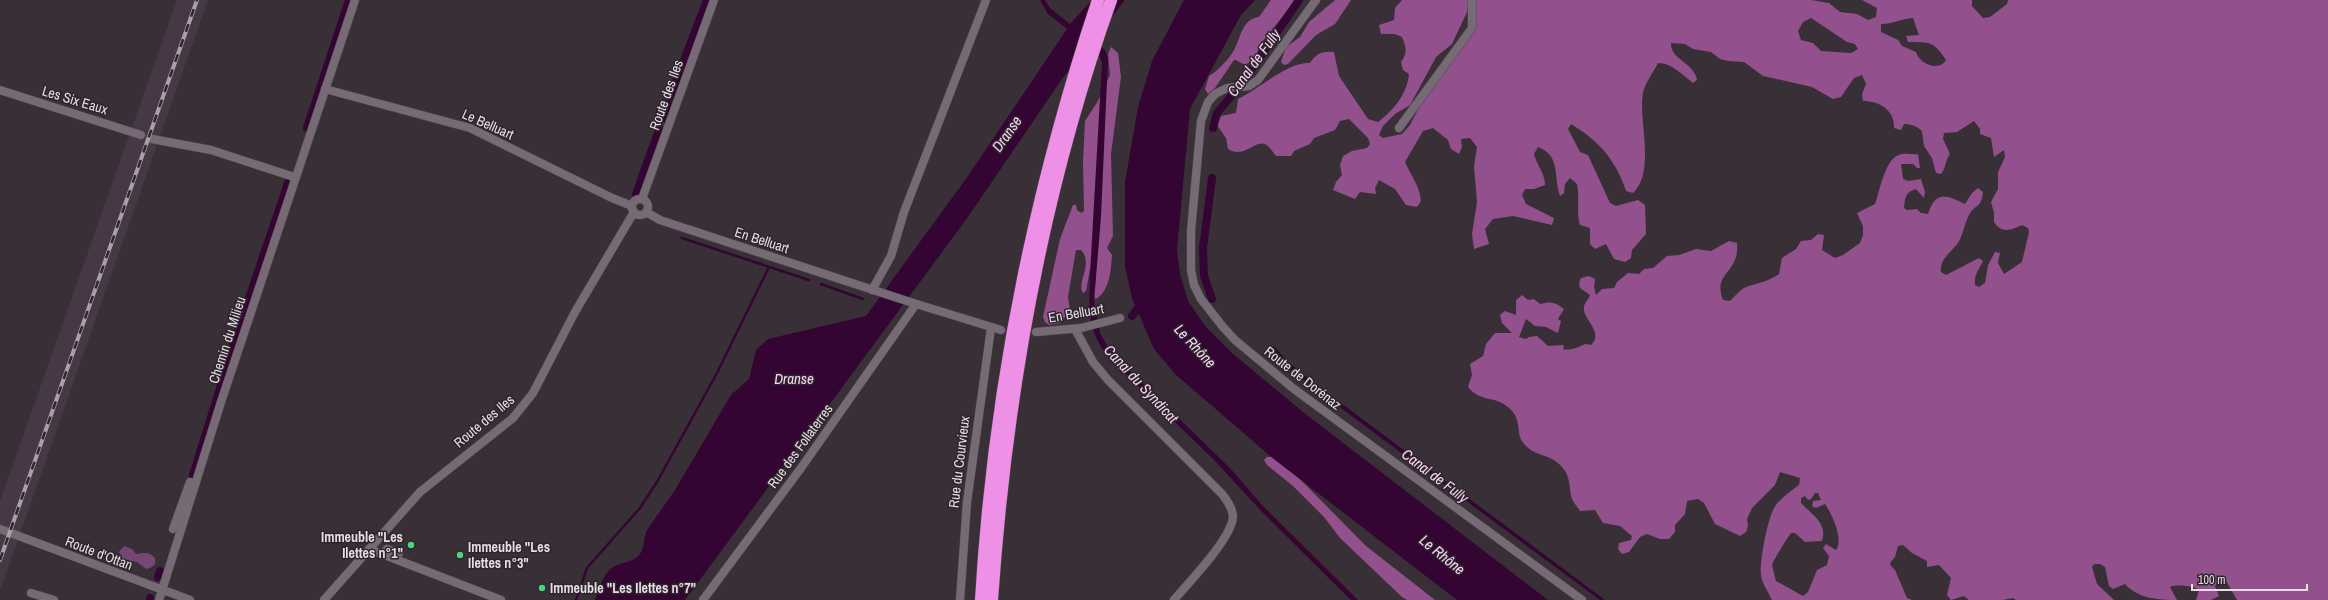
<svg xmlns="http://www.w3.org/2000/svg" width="2328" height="600" font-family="'Archivo Narrow',sans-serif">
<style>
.built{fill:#463845}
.green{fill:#764772}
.forest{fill:#92518c;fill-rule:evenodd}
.water{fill:#340532}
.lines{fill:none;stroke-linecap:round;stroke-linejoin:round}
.stream{stroke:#340532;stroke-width:2.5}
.canal{stroke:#340532;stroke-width:8}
.minor-casing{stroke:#574e56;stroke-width:9}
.motorway-casing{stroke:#574e56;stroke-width:13}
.minor{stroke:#766b75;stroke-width:8}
.motorway{stroke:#ee90e6;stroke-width:12}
.rail-casing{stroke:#a9a1a7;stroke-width:4}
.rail{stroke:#2e252d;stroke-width:2.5;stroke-dasharray:8;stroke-linecap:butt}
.poi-dot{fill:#4bd677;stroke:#2e252d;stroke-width:1.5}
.labels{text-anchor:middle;stroke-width:3;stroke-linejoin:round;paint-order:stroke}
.street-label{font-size:14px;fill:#e4dde3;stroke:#2e252d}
.poi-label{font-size:14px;font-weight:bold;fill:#e4dde3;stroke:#2e252d;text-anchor:start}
.water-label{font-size:15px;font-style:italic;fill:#f9d4f4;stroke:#2e252d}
</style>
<rect width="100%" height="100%" fill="#392f37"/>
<path class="built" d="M177,0H208L0,591V501Z"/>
<path class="green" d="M124,546L132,549L136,554C144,553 149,551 155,558C157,565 152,568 146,569L137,562L123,559L119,552Z"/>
<path class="forest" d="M1271,0H1296L1262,42L1254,59L1245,65L1236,60H1234L1215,88L1208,94L1205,89L1209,76C1217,72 1230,58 1234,50C1241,37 1242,19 1259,17Z
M1335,0H1351L1335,24L1316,35L1288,64L1284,65L1281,62L1286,47L1300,37L1309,22Z
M1402,0H1469L1467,12L1452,44L1436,57L1410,105L1395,114L1383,126L1379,135L1383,138L1402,134L1410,125L1423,100L1476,16L1475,0H1811L1829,3L1840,12L1857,14L1868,20L1876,17L1877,8L1862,0H1972V6L1983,18L1990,17L2007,4L2008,0H2328V600H2237L2226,581H2219L2215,586L2219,596L2211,600H2196L2199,590C2195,586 2175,584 2170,587L2177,600C2160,600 2138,599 2125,584L2113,589L2109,586L2105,567L2100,564H2094L2092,567L2097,584L2114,600H2016L2013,598L2003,600H1969L1964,596L1951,600L1947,595L1951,578L1939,565L1927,567V561L1912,553L1903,545L1898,546L1895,557L1890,563L1891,566L1895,570L1907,598L1912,600H1772C1768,591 1762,584 1761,575C1759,564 1768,514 1776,505C1782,497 1791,491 1799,485L1800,478L1780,472L1775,485L1752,508L1747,519L1748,526L1746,532L1740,536L1715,524L1704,503L1698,499L1687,501L1685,514L1675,525V532L1669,539H1660L1647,534L1640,537L1629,552L1622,554L1618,549L1619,543L1631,540L1632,536L1620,526L1603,523L1595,510L1580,511C1577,506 1571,500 1571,495C1569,484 1570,476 1562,467C1549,452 1533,458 1522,441C1516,432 1522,419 1509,408C1495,395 1481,403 1468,387L1472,375L1470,364L1483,356L1486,344L1495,333H1512L1502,323L1500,315L1505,311L1516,315V300L1522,295L1528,300L1534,299L1540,304C1550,301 1556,302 1564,309L1558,319L1561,321L1558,333L1546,327L1535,326L1526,319L1519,337L1526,339L1529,337L1537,336L1548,346L1564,345L1563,349C1570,351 1579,347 1585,344L1591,345C1605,332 1581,319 1584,306C1585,302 1589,299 1590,295L1580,288L1579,283L1581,278L1589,276L1595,279L1594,287L1596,295L1602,289L1614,288L1617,282L1628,273L1639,274L1644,269L1653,268L1667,256L1679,255L1696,249L1711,251L1729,241L1737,243C1740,274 1712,272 1723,300L1730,301C1734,297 1739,291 1744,288C1756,283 1768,282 1779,274L1782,258L1796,249L1801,241L1811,240L1818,234L1824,235L1822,250L1835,258L1843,255L1860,243L1863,235V226L1857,213L1875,204C1880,191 1885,156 1902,154C1907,153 1913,155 1918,154L1920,168H1917L1913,164H1901L1903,179L1908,181L1921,179L1925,192L1924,198L1916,189C1905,192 1905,198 1904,208L1907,210L1917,209L1921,213L1928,214C1936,190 1946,195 1965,204L1972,193L1978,188L1983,192C1981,209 1976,203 1969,215C1965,222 1962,238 1958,243C1951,252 1939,260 1941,272L1946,275L1979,258L1983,261C1979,270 1974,274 1975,285L1979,287L1985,283L1988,265L1995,252L2000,253L1998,263L2004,274L2022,262L2029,232L2028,228L2022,225C2011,230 2002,234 1994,222V213L1991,202L1998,189V172L2005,157L2004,150L1994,157L1991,138L1980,134V129L1974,121L1957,132L1944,133L1943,139L1950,154C1945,161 1946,168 1941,174L1936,173L1932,158L1924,146L1922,131C1916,126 1912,124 1904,124L1901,130L1894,128C1895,110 1879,101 1863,101L1862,94L1866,84L1862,75L1854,78L1841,97L1833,99L1812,87L1763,76L1744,62L1728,61L1720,59L1711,52L1693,49L1685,44L1671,43C1670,60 1694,62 1697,80L1693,83C1681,74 1672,63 1658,63C1653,73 1645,83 1643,93C1638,121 1656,171 1633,193L1626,191C1616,160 1599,141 1571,124L1568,129L1580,152L1588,155L1610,203L1616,206L1638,200L1645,205L1646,234L1632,250L1631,258L1625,262L1614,259L1606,244L1595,249L1590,244V228L1580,225C1576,212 1580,198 1577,184L1570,178L1565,184L1564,193L1560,196C1553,175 1561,156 1538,147L1534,154C1537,166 1545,173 1545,185L1534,189H1525L1522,195L1526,204L1554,218L1552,225L1513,216L1493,219L1485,229L1489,244L1474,249L1472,234L1477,202L1474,166L1477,147L1470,138L1461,139L1462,147L1459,154L1451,149L1448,140L1433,128L1423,131L1405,162C1411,176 1420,186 1421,201L1417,207L1406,205L1395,189L1379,180L1375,188L1376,194L1360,192L1355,199L1333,190L1336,182L1342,175L1340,165L1343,156L1352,151L1367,148L1370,144L1368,138L1349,119L1340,121L1335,130L1314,138L1310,144L1294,151L1291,156H1276C1273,152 1269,146 1265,144C1255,140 1243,159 1228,149L1226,138L1217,125L1221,116L1236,113L1238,99C1259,89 1287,62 1310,63C1316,53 1323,51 1334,52L1339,76L1368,119L1378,122C1394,110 1407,94 1409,74L1403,70L1401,62C1408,53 1406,47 1402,37L1395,34H1381L1379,25L1394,20L1395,8ZM1811,18L1847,42L1855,44L1858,49L1851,53L1821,51L1813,43L1801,40L1798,31L1803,22ZM1913,18L1919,35L1906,36L1908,42C1930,43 1933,40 1946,60C1939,72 1919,64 1916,52L1902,46L1898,40L1881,32V24C1893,24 1901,19 1913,18ZM1815,493H1818L1821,500L1813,501L1812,506L1816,508L1825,504C1832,514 1844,540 1836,550L1826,544L1823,548L1829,556L1827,565L1817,570L1808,592L1803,596L1776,581L1772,565C1773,561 1789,535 1791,533H1795L1805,542L1822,541C1828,523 1811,514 1801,503V498L1805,496L1808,500L1811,499Z
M1111,47L1118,53L1121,77L1111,154L1113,236L1107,248L1112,255C1111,269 1110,291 1096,299L1094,297L1096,274L1094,271L1090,269L1086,291L1083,293C1076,282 1094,264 1081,250H1076L1068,297L1070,311L1060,323L1049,325L1045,322L1043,317L1060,239L1073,205H1076L1077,210L1081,213L1084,211L1083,162L1085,121L1098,101L1110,75L1108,54Z
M1267,457H1276L1280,459L1366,546L1435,600H1407L1402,597L1340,538L1324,517L1293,486L1267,465L1264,460Z"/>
<path class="water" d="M1040,0H1045L1050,8L1070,24L1092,0H1125L1092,41L1105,50L1108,58L1101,217L1094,301L1100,333L1109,349L1128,369L1230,468L1261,504L1358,600H1351L1265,515L1214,460L1108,357C1086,327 1089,310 1090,274L1102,63L1099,54L1088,46L1062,79L968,217L685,600H595C599,589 604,571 615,566C624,562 634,562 640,554C645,547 643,538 647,530L675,490L731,395L749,379L756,350L768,339L866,316L968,176L1067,29L1048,14Z
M1184,0H1255L1241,15L1190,109L1177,250L1180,274L1188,301L1206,327L1233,354L1308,416L1548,600H1457L1275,460L1175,374L1154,349L1132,298L1125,267V182L1138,107L1152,61Z
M1274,346L1287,361L1318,386L1605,600H1600L1307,383L1278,359L1272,349Z"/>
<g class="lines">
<path class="stream" d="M682,238L809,280
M821,284L863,299
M576,600L587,568L640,508L657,482L717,373L769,267"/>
<path class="canal" d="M675,84L707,0
M664,118L674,87
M307,128L349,0
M1213,128L1217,113L1243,82L1299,0
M1212,178L1203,248L1204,276L1212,299
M640,182L659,130
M636,194L639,186
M244,313L289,180
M1132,316L1142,303
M193,475L241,321
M158,577L160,571
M150,600V598"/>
<g class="minor-casing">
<path id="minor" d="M1316,0L1258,80L1249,86L1227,88L1215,94L1208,102L1201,121L1191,231V270L1194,285L1201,299L1223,327L1235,340L1294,389L1582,600
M325,89L470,128L612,198L632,206
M0,90L141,135
M1399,128L1472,28V0
M152,139L211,150L294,177
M642,199L714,0
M632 207a8 8 0 1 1 16 0a8 8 0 1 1-16 0Z
M646,212L660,220L910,302L1001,330
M872,290L891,256L904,212L986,0
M1075,329L1093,362L1108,380L1222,494C1227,500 1232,508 1233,516C1233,537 1189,582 1174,600
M1036,332L1081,328L1120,318
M0,529L190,600
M173,529L190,482
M369,549L501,600
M382,555L387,549L399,553
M31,593L54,600
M159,600L221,402L355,0
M324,600L420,492L513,418L533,393L575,312L634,212
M703,600L801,468L916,304
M960,600L967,502L991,328"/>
</g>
<g class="motorway-casing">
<path id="motorway" d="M981,600C993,396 1033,194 1098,0
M992,600C1006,396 1042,193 1111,0"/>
</g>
<use href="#minor" class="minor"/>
<use href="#motorway" class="motorway"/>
<g class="rail-casing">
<path id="rail" d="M0,560L197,0"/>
</g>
<use href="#rail" class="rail"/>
</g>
<g class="poi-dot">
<circle cx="411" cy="545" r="4"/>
<circle cx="460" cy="555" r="4"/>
<circle cx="542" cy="588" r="4"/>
</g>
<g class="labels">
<g class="street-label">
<text transform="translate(666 95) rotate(-70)" y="5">Route des Iles</text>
<text transform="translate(75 100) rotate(17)" y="5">Les Six Eaux</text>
<text transform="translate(488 124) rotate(24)" y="5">Le Belluart</text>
<text transform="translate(762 240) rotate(18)" y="5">En Belluart</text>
<text transform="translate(1076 313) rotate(-10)" y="5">En Belluart</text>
<text transform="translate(227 340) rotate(-72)" y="5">Chemin du Milieu</text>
<text transform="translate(1303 378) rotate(38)" y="5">Route de Dorénaz</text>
<text transform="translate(484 421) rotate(-40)" y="5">Route des Iles</text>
<text transform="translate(800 446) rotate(-54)" y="5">Rue des Follaterres</text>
<text transform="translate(959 462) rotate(-83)" y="5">Rue du Courvieux</text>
<text transform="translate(99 553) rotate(21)" y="5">Route d'Ottan</text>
</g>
<g class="poi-label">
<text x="403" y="542" text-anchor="end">Immeuble "Les<tspan x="403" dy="16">Ilettes n°1"</tspan></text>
<text x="468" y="552">Immeuble "Les<tspan x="468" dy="16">Ilettes n°3"</tspan></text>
<text x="550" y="593">Immeuble "Les Ilettes n°7"</text>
</g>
<g class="water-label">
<text transform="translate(1254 63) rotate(-54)" y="5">Canal de Fully</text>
<text transform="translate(1007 134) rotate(-55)" y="5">Dranse</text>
<text transform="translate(1195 346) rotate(47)" y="5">Le Rhône</text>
<text x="794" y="384">Dranse</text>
<text transform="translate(1141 384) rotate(47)" y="5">Canal du Syndicat</text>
<text transform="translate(1435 476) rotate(37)" y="5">Canal de Fully</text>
<text transform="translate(1442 555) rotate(39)" y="5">Le Rhône</text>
</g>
</g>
<path d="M2192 584v6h115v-6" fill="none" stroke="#e4dde3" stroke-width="2"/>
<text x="2198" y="584" font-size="12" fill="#e4dde3" stroke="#2e252d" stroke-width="3" paint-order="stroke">100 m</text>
</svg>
